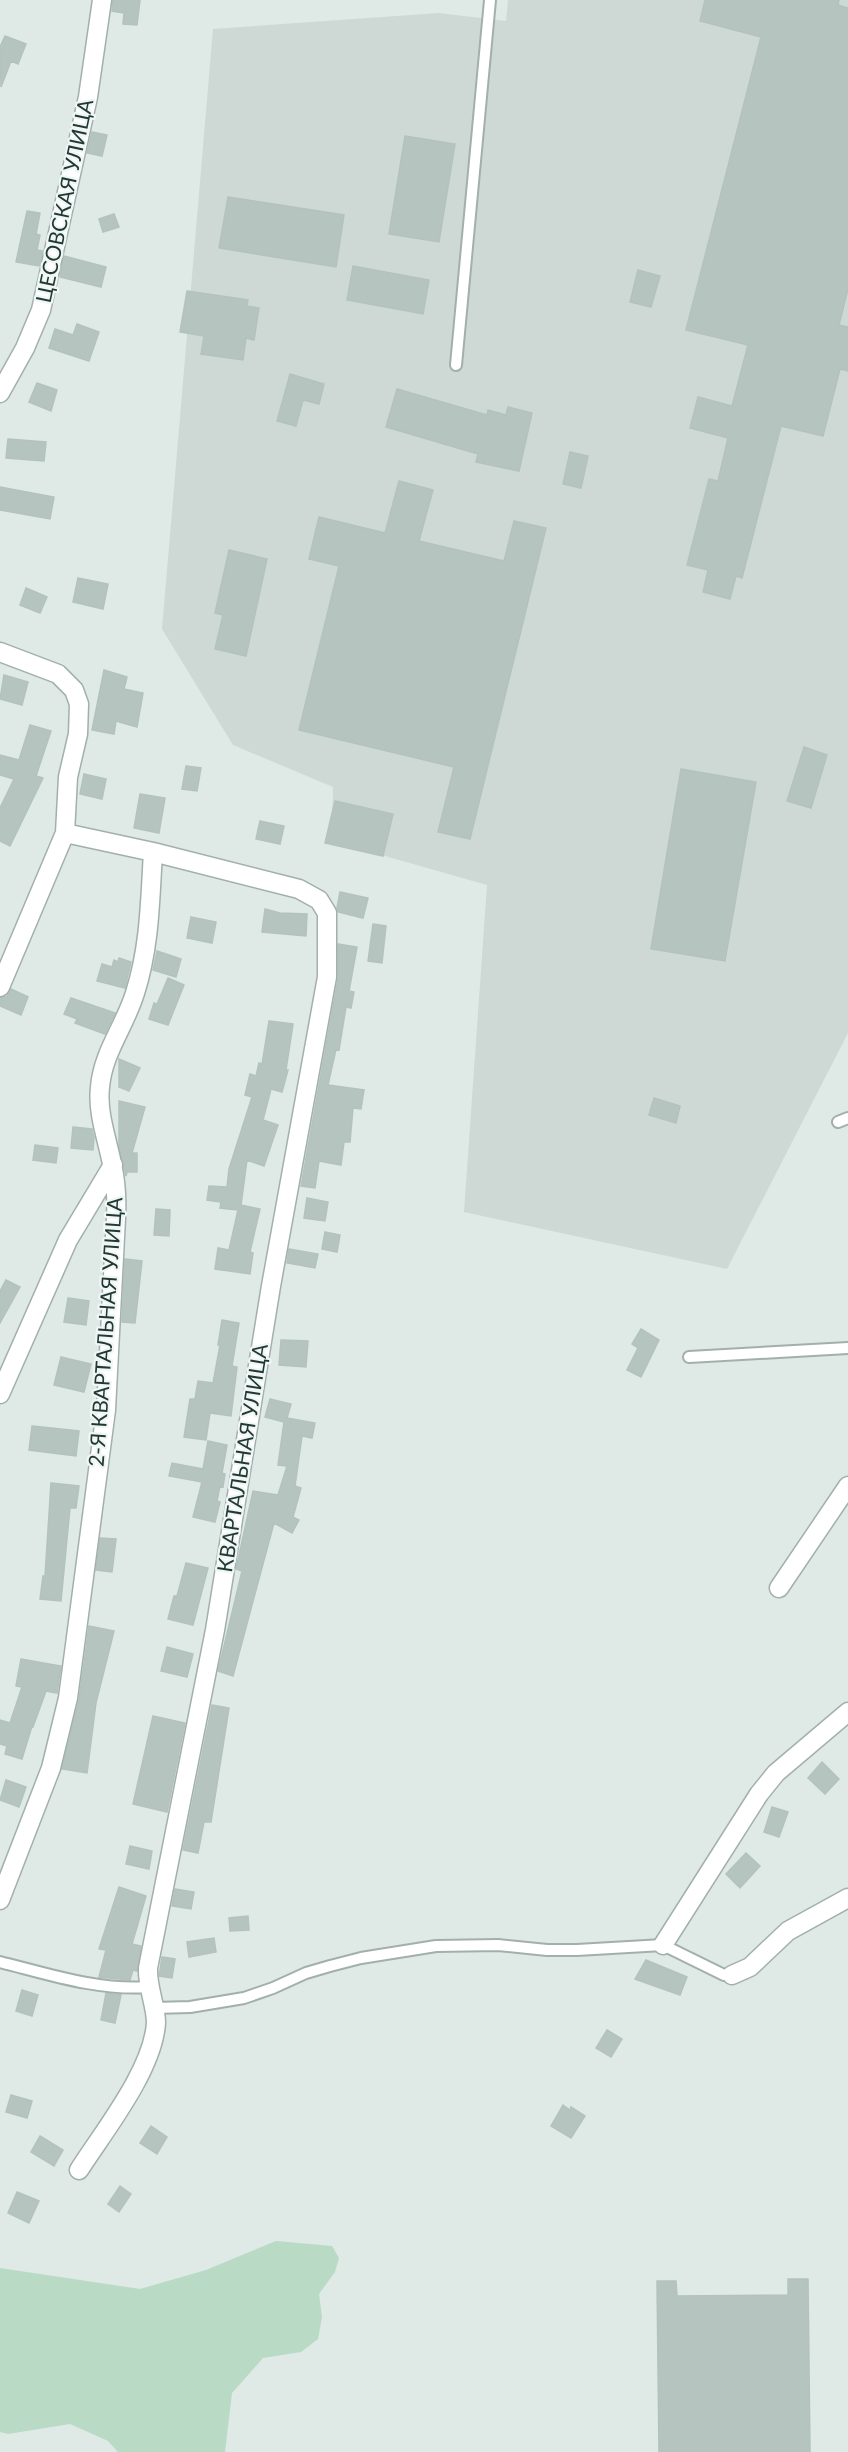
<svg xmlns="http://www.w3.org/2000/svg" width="848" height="2452" font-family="Lato,sans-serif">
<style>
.built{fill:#ced9d5}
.green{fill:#b9dac5}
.building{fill:#b5c4bf;stroke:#b2c3bd;stroke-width:1.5}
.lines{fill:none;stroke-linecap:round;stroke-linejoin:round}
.service-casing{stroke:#a2b0ad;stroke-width:14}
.minor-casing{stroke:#a2b0ad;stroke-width:21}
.service{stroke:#fff;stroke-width:10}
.minor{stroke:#fff;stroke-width:18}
.labels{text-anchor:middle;stroke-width:4.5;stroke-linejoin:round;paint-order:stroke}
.street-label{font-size:21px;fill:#213834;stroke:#eff6f3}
</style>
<rect width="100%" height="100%" fill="#dfe9e6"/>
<path class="built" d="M508,0H848V1033L727,1269L464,1212L487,885L332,841L333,787L233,745L162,629L213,29L439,13L506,21Z"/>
<path class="green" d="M276,2241L332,2246L339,2258L335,2272L319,2294L322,2317L318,2339L301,2352L263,2358L232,2393L225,2452H118L108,2441L70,2424L8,2434L0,2432V2268L140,2289L206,2270Z"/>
<path class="building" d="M113,0H140L137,25L123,24L124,13L112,11Z
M705,0H839L838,5L848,8V289L839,325L848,327V371L840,369L823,436L781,426L742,578L736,576L730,599L703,592L708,570L687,565L709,479L718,481L728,438L690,428L698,397L732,406L748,345L686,330L761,37L700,21Z
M5,36L26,44L18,64L11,61L1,87L0,47Z
M92,132L107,135L102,156L87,153Z
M405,136L455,144L439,242L389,234Z
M228,197L344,215L336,267L219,248Z
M27,211L40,213L36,234L40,235L37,250L43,251L39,266L16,262Z
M114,214L119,227L103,232L99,219Z
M64,256L106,267L101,287L60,277Z
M353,266L429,280L423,314L347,300Z
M638,270L660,276L651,307L630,302Z
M187,291L248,300L247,306L259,308L254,340L246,338L243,360L201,354L204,336L180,332Z
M77,324L99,332L89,361L49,348L55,329L73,335Z
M290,374L324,384L319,404L303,400L296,426L277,421Z
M37,383L57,390L51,411L29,402Z
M397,389L487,415L488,410L506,415L508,407L532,413L519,471L476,462L478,454L386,427Z
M8,439L46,442L44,461L6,458Z
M570,452L588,456L581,488L563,484Z
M399,481L433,490L419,541L504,561L514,521L546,528L470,839L438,832L454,767L299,730L339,566L309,559L319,517L385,533Z
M0,487L54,497L50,519L0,510Z
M229,550L267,559L246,656L215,649L223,615L215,613Z
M78,578L108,584L103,609L73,602Z
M26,588L47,597L40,613L20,605Z
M104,670L127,677L124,689L143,693L137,727L116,721L114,734L92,730Z
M4,675L28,682L22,705L0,699Z
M30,725L51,731L36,776L43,778L10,846L0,841V808L14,779L0,775V755L19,760Z
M804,747L827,755L811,808L787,801Z
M186,766L201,768L197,791L182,789Z
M681,769L756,782L725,961L651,949Z
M84,774L106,779L102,799L80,794Z
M140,794L165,798L159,833L134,828Z
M335,801L393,814L383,856L325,843Z
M260,821L284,826L280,844L256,839Z
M340,892L368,898L363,918L338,912L337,908Z
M265,909L280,913L307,914L306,936L262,932Z
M191,917L216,922L212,943L187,938Z
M373,924L386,926L382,963L368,961Z
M338,944L357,947L349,991L354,992L351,1008L346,1007L339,1050L336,1049L328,1085L364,1090L361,1109L353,1108L350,1142H344L341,1165L319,1161L315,1188L301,1186L338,979Z
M157,951L181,959L176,977L153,970Z
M119,958L131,962L125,988L97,981L102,964L112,967L114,960L118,962Z
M168,978L184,985L168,1025L149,1019L154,1003L157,1004Z
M11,989L28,997L21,1015L0,1006V998L7,996Z
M71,998L115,1013L105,1034L75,1023L77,1019L64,1014Z
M269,1021L293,1024L286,1070H288L282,1092L271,1089L263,1120L278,1125L264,1166L247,1160L241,1205L260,1209L250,1252L253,1253L250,1274L215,1269L218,1248L229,1250L238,1210L220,1208L221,1202L207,1200L209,1186L227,1187L229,1169L252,1097L245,1095L250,1074L256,1076L259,1063L262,1064Z
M119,1059L140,1068L129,1091L119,1087Z
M654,1098L680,1106L676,1123L649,1115Z
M119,1101L145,1107L132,1153H137V1172H127L126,1176L119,1146Z
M73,1127L92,1129L94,1138L93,1150L71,1148Z
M35,1145L58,1148L56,1163L33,1160Z
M307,1198L328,1202L325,1221L304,1218Z
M156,1209L170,1210L169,1236L154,1235Z
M325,1232L340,1235L337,1252L322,1249Z
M289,1249L318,1254L315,1268L287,1263Z
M125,1259L142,1261L135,1323L122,1322Z
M6,1280L20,1287L0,1323V1291Z
M68,1298L89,1301L86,1325L64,1322Z
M222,1320L239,1323L232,1366L237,1367L231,1416L210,1413L206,1440L184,1437L190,1399H195L198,1381L213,1383L220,1345H218Z
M641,1329L659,1340L641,1377L627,1370L638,1348L632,1344Z
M281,1340L308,1341L306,1367L279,1365Z
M61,1357L91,1364L84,1392L54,1385Z
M270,1399L291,1404L287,1418L315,1423L312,1438L302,1436L295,1486L301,1488L293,1517L299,1520L292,1533L274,1523L233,1676L218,1671L242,1571L236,1569L253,1491L278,1495L287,1466L278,1465L284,1422L265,1417Z
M32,1426L79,1431L76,1456L29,1450Z
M208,1441L227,1445L222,1473L225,1474L223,1487L220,1486L217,1501L220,1502L215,1522L193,1517L202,1482L169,1476L172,1463L203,1469Z
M51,1483L79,1486L76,1508H70L61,1601L40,1599L43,1576H45Z
M100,1538L116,1539L112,1572L96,1570Z
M186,1563L208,1568L193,1625L168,1619L174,1596H177Z
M89,1626L114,1631L96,1703L87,1773L62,1769L79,1700Z
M167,1647L193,1654L187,1677L161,1671Z
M21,1659L61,1666L57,1693L46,1691L33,1727L32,1726L22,1759L5,1754L7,1746L0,1744V1720L10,1723L22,1687L16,1686Z
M212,1705L229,1708L211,1822H204L198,1853L183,1850Z
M153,1716L185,1723L167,1812L133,1804Z
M822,1762L839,1779L825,1794L808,1778Z
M6,1780L26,1787L19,1807L0,1800Z
M772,1807L788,1812L779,1837L764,1832Z
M130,1846L152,1851L149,1869L126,1864Z
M746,1853L760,1866L740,1888L726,1874Z
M119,1887L146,1896L132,1944L141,1946L137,1971L133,1970L130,1980L99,1977L106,1950L99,1949Z
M175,1889L194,1892L191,1909L172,1906Z
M248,1916L249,1930L230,1931L229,1918Z
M214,1938L216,1952L189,1957L187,1942Z
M162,1957L175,1959L172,1978L159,1976Z
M646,1960L687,1977L680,1995L635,1979Z
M22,1990L38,1995L32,2016L16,2011Z
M106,1993L121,1995L115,2023L101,2020Z
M607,2030L622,2039L611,2057L596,2048Z
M11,2095L32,2101L27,2118L6,2112Z
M563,2105L570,2110L571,2107L585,2116L571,2138L551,2126Z
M151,2126L167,2137L157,2154L140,2143Z
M40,2136L63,2150L54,2166L31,2152Z
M120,2186L131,2194L119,2212L108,2204Z
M17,2192L39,2201L29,2223L8,2213Z
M788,2279H808L810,2452H659L657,2281H676L677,2296L788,2295Z"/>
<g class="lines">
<g class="service-casing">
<path id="service" d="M456,365L490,0
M838,1122L848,1118
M689,1357L848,1348
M0,1962C48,1974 99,1991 149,1987
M154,2008L190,2007L244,1998L273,1988L306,1973L330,1966L361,1958L436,1946L498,1945L547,1950H577L663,1945L724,1975H732"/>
</g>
<g class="minor-casing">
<path id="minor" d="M0,393L25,348L41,310L88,97L102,0
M0,652L58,674L74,690L79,704L78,734L68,777L65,833L0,987
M0,1394L68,1240L113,1165
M779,1588L848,1486
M0,1900L51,1768L68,1698L106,1410L116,1218C117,1200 116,1182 112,1164C107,1138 97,1113 100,1087C103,1052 125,1026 135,993C150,946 150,900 153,852L65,833
M663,1945L759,1794L776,1773L848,1712
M732,1975L750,1967L788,1931L848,1898
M79,2170C104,2131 153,2070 156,2023C156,2005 147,1987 148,1968L215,1630L271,1286L327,977V913L319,900L299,889L153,852"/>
</g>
<use href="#service" class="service"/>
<use href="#minor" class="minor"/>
</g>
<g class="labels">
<g class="street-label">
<text transform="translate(65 201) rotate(-78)" y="7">ЦЕСОВСКАЯ УЛИЦА</text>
<text transform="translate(106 1332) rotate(-86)" y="7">2-Я КВАРТАЛЬНАЯ УЛИЦА</text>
<text transform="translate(243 1458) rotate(-81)" y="7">КВАРТАЛЬНАЯ УЛИЦА</text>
</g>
</g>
</svg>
